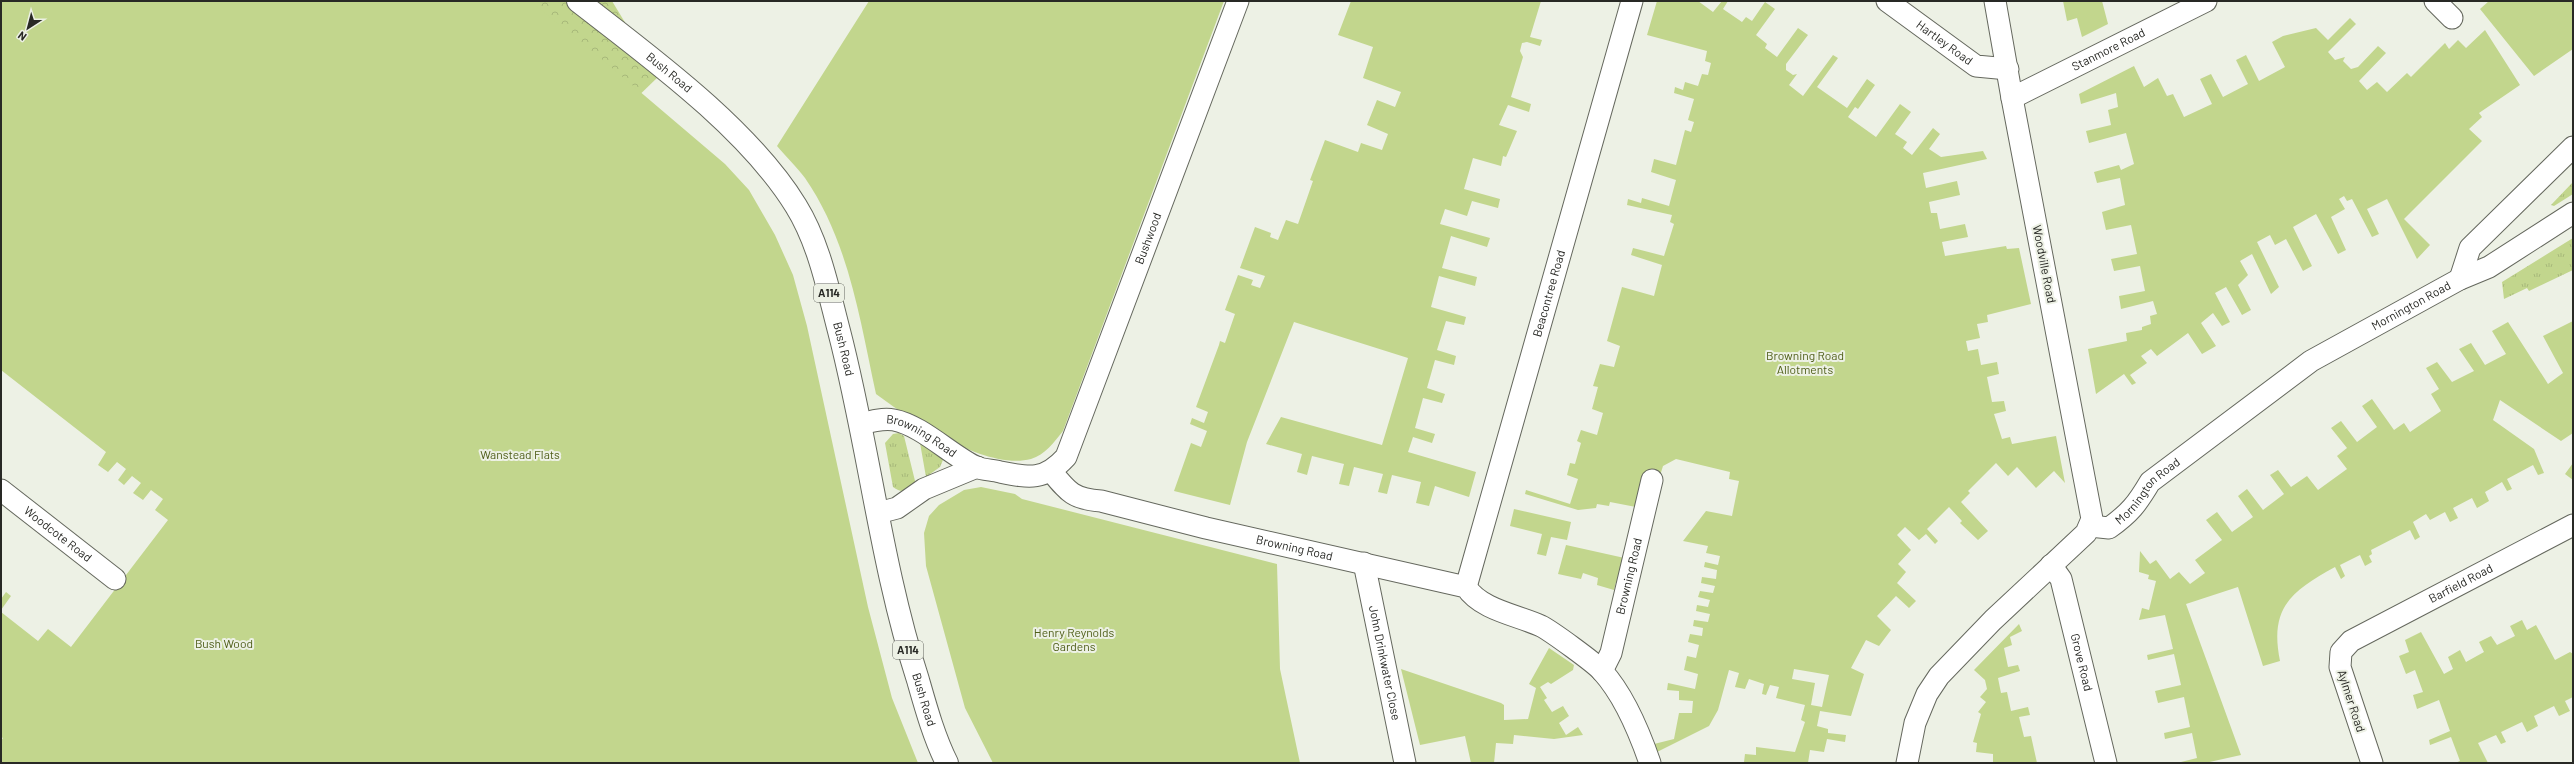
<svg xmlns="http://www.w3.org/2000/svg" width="2574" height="764" font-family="Barlow,sans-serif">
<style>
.grass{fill:url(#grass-tufts)}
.forest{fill:url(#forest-crowns)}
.green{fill:#c2d68d;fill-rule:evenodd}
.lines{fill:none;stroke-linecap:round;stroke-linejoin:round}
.street-casing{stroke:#65685e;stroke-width:23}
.primary-casing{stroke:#65685e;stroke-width:24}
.street{stroke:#fff;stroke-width:21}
.primary{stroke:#fff;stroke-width:22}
.labels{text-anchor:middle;stroke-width:4;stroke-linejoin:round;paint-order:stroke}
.shield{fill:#edf1e5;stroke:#63655f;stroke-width:1}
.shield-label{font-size:11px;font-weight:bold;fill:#282925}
.street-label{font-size:12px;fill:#282925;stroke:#edf1e5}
.park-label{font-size:12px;fill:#4f5e19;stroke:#edf1e5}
</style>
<defs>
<pattern id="grass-tufts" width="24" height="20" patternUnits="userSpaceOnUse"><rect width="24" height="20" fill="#c2d68d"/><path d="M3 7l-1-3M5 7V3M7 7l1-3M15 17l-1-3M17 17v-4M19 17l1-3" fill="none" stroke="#a7b87a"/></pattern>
<pattern id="forest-crowns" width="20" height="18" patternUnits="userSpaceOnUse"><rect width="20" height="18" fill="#c2d68d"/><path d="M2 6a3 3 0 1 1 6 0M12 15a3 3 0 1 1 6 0" fill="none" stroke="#a7b87a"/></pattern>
</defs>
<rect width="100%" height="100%" fill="#edf1e5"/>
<path class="grass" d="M2573,182V194L2554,206L2551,205Z
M2573,238V270L2529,291L2527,288L2504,299L2502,282Z
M899,433L904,436L916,485C907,491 902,494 893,487L885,443L893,434Z
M920,443L939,454L943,460L940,467L926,477Z"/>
<path class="forest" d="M420,1H612L658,77L627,107Z"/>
<path class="green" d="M1,1H530L598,56L725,164L749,190L775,235L793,275L807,326L868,607L892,698L918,763H1V741L3,738L1,737V612L38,641L48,629L71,647L168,520L155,510L163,499L151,490L143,500L133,493L141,483L132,476L124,485L118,480L126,469L117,462L108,472L98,465L106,452L1,370Z
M869,1H1224L1063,431C1054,442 1045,455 1031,459C986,471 911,420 876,394C860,320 849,242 805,178C797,167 786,157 777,146Z
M1351,1H1541L1530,37L1542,40L1540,46L1527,42L1522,43L1520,51L1523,57L1511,97L1531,104L1529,112L1508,105L1499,125L1517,131L1506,157L1503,156L1501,166L1473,158L1464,189L1500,199L1498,208L1472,201L1467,216L1445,209L1440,224L1490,238L1487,247L1451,236L1442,268L1477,277L1475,286L1439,276L1431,307L1466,317L1464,325L1446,321L1437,350L1456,356L1454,365L1435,360L1427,388L1445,394L1442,403L1423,398L1415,428L1435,434L1432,443L1413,437L1408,452L1476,472L1469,497L1435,486L1429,506L1416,503L1421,482L1392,475L1387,494L1378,492L1383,474L1354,467L1349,486L1339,484L1344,464L1312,456L1307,475L1297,472L1302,454L1266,444L1281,417L1382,445L1408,358L1294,322L1247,442L1230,505L1174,491L1191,443L1201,447L1207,431L1190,424L1192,418L1204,423L1208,412L1196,407L1219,345L1220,341L1225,343L1235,314L1225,310L1238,275L1253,280L1251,285L1260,288L1265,276L1240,268L1255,227L1271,233L1270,237L1278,240L1286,220L1298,224L1313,181L1310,180L1325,140L1358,152L1361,143L1382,150L1388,134L1367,125L1377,100L1395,107L1401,92L1363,78L1373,47L1338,35Z
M1657,1H1698L1713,12L1722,1H1728L1723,9L1742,22L1746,17L1752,21L1765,2L1775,9L1756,35L1767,44L1765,48L1777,57L1798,28L1808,35L1786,64V70L1793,75L1797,74L1789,85L1803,96L1833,55L1838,58L1817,87L1847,108L1867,79L1875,85L1858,109L1855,107L1848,117L1876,137L1900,104L1911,112L1895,134L1907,142L1903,148L1912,155L1933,128L1940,134L1929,149L1941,157L1983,151L1987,159L1923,173L1926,188L1957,181L1960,195L1929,202L1931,213H1937L1940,229L1965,224L1968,237L1942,242L1945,256L2006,246L2007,249L2019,248L2031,304L1987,315L1988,322L1977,324L1980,338L1966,341L1968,351L1978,349L1981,365L1997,362L1999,374L1987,377L1992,402L2004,401L2006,411L1994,414L2002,439L2010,437L2012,444L2056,436L2065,483L2054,471L2036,488L2017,467L2008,476L1996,463L1968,491L1970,493L1961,502L1988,531L1978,540L1960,523L1962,521L1949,507L1927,529L1938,541L1935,544L1926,534L1919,540L1905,527L1897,535L1911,550L1898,564L1906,572L1897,583L1916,601L1909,608L1896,596L1877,616L1891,630L1879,646L1866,640L1851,668L1864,674L1851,716L1820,711L1817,726L1828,729V733L1846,735L1845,742L1827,739L1824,752L1810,750L1808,763L1744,762L1745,754L1756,755V747L1795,752L1805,722L1801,720L1805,705L1776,698L1779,687L1770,685L1766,695L1762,694L1764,684L1749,679L1745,689L1735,687L1739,673L1729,670L1718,710L1709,726L1657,752L1654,744L1674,739L1679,713H1692L1693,701L1679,700V691L1667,690L1668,683L1695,689L1698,674L1684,670L1687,656L1696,658L1699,645L1688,642L1690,634L1702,636L1703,628L1693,626L1694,620L1708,622L1710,614L1696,611L1697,605L1708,607L1710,600L1698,597L1700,591L1713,593L1715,586L1701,583L1702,577L1716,579L1717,570L1704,567L1705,562L1718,565L1720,556L1706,553L1708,546L1683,541L1706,511L1732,516L1739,481L1729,479L1730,472L1676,459L1663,466L1658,482L1636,507L1610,502L1609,506L1597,504L1596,508L1578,510L1525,494L1526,490L1570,504L1578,479L1567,475L1570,463L1575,464L1581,443L1577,441L1581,430L1597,435L1603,413L1592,409L1598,387L1593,386L1600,364L1614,367L1620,346L1607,341L1622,287L1654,296L1662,265L1631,255L1633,248L1664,256L1674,224L1670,222L1672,215L1627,205L1628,199L1641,203L1642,198L1669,206L1676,180L1651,172L1654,159L1676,165L1685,130L1691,132L1694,122L1688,120L1694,99L1674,93L1675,87L1683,90L1685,82L1698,86L1702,74L1708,75L1711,63L1705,61L1707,51L1647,35ZM1794,669L1829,675L1822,707L1811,705L1815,683L1792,679Z
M2063,1H2102L2108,24L2082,37L2077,18L2067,21Z
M2489,1H2573V49L2534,76L2480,9Z
M2350,18L2356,24L2328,52L2335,60L2345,57L2343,61L2351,69L2358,67L2378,46L2386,53L2359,81L2367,90L2377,82L2387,92L2407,73L2411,77L2445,43L2449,49L2458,40L2466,48L2485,30L2520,85L2479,113L2482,117L2469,129L2482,141L2404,219L2430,245L2417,259L2387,199L2367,209L2379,234L2372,237L2352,199L2347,201L2344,196L2339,199L2345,209L2331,217L2346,250L2338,254L2316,214L2293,227L2312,266L2303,271L2286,239L2275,245L2270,235L2257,242L2279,287L2271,294L2252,254L2240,261L2248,275L2238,285L2251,310L2242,315L2226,287L2215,293L2230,322L2222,326L2213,313L2201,323L2216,346L2202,354L2188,333L2157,356L2151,349L2141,356L2147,363L2130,375L2136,383L2132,385L2124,374L2096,394L2088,349L2127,341L2126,333L2142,330V327L2151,324L2150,316L2157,314L2153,301L2121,309L2119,296L2145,291L2140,266L2114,271L2111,259L2137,254L2131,225L2106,230L2102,212L2125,205L2120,178L2097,183L2094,172L2119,165L2121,170L2134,164L2126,133L2089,143L2086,131L2111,125L2108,110L2118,107L2116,93L2081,104L2079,94L2134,66L2144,87L2158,78L2167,96L2173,94L2184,117L2212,104L2200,79L2211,74L2223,97L2248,84L2236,60L2246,55L2259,81L2285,67L2272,42L2283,36L2316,28L2328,40Z
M2573,321V433L2561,441L2500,400L2493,420L2534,449L2544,473L2538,475L2533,465L2507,479L2512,489L2507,491L2502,482L2485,492L2489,501L2477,508L2472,498L2453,508L2458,518L2450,522L2445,512L2430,520L2426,514L2413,522L2420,537L2415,540L2410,530L2371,550L2372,554L2369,556L2372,562L2365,566L2360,555L2340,565L2345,576L2341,579L2335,567C2292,591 2269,607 2280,661L2263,666L2238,587L2186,604L2241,755L2205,763H2177L2197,758L2192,733L2165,739L2164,733L2190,727L2184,697L2158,703L2155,691L2181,685L2174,654L2148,660L2147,655L2173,649L2165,615L2139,620L2142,608L2149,610L2156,581L2148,579L2149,575L2139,572L2140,551L2150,564L2156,560L2170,579L2179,572L2190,584L2205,573L2195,560L2222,540L2206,520L2217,512L2232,532L2253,517L2238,496L2247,489L2263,510L2284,494L2270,475L2278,470L2291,487L2307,476L2318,490L2347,469L2337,456L2347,448L2331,428L2341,421L2357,442L2377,427L2362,406L2372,399L2394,430L2404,423L2410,432L2441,411L2431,394L2439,389L2426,368L2437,362L2452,382L2474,371L2459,349L2471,343L2485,365L2506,354L2492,331L2508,322L2548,384L2563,373L2543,336Z
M2573,463V480L2565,474Z
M981,487L1015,494L1022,499L1277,564L1280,669L1300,763H993L965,708L926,566L924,533L929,516L939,505L964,490Z
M1514,509L1571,522L1567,540L1551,537L1546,556L1537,554L1542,534L1510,526Z
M1566,545L1629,559L1622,584L1616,582L1614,590L1597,585L1598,578L1583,573L1581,579L1558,574Z
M6,592L11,596L1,610V599Z
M2522,620L2527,630L2536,625L2555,660L2570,652L2573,654V697L2565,701L2570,711L2559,716L2554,706L2534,716L2538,726L2527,732L2522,722L2501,732L2506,742L2501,744L2496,735L2478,743L2488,763H2455L2460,761L2451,737L2430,745L2429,740L2450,731L2439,700L2417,709L2413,695L2423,692L2415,670L2406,674L2399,656L2409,652L2405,640L2421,632L2444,674L2453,669L2448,657L2460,650L2466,662L2484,652L2479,642L2491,636L2497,645L2515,636L2510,626Z
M2019,624L2022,631L2010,637L2012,645L2004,648L2008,667L2018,665L2020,671L1998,678L2001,693L2007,692L2011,711L2028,707L2030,715L2019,717L2024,737L2031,736L2037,763H1993V754L1976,752L1977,743L1973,742L1981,714L1978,712L1986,702L1980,697L1987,689L1985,680L1974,670Z
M1549,648L1574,665L1573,670L1551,684L1548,682L1540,687L1547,698L1544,700L1552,712L1563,706L1569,716L1559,723L1566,735L1578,727L1583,735L1554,739L1514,735L1513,744L1496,743L1494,763H1471L1465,736L1420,745L1401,669L1501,703L1504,705V720L1528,719L1536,688L1529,684Z"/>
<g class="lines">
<g class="street-casing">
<g id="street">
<path id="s1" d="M1887,1L1976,66L2008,69"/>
<path d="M2435,1L2452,18"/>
<path id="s2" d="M2012,98L2206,1"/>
<path d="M2460,279L2470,248L2573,147"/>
<path id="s3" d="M861,424C872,421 883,418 894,420C921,425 952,456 976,467C983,470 993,470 1000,472C1030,478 1044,481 1066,457L1238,1"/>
<path id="s4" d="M1051,471C1068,492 1073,499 1101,501L1206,528L1466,587C1481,610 1517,615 1541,626C1551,631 1595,663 1602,671C1623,694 1640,734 1650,763"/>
<path id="s5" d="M1,490L115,579"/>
<path d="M878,513L897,508L924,489L977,467"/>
<path id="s6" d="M2090,526L2109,528C2130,513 2137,504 2150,482L2311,361L2460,279L2489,267L2573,213"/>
<path id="s7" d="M1364,563L1405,763"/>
<path id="s8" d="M2051,565L2061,579L2106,763"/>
<path id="s9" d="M1466,587L1632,1"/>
<path id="s10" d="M1602,671L1611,653L1652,480"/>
<path d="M1907,763L1915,723L1927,694L1939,676L1993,620L2086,533L2092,519L2012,98L1995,1"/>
<path id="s11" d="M2372,763L2340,667L2341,652L2351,641L2573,525"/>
</g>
</g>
<g class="primary-casing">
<g id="primary">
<path id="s12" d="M578,1C650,57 748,128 796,206C819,243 828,289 839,331C869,446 881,566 918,680C926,708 934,737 947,763"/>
</g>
</g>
<use href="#street" class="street"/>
<use href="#primary" class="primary"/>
</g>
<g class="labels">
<g class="shield">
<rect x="814" y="284" width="30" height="18" rx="3"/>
<rect x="893" y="641" width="30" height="18" rx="3"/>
</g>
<g class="shield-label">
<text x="829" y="297">A114</text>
<text x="908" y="654">A114</text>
</g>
<g class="street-label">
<text dy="4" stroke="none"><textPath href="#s1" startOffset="71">Hartley Road</textPath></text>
<text dy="4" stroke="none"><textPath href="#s2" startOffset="108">Stanmore Road</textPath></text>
<text dy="4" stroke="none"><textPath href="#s12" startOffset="116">Bush Road</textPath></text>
<text dy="4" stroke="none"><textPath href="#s3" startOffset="459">Bushwood</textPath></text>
<text transform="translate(2044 264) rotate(79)" y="4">Woodville Road</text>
<text dy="4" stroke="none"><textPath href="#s9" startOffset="305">Beacontree Road</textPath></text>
<text dy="4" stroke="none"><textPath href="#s6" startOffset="397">Mornington Road</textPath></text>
<text dy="4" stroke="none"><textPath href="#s12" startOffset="452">Bush Road</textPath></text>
<text dy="4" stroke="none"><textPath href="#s3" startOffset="65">Browning Road</textPath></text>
<text dy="4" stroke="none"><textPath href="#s6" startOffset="73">Mornington Road</textPath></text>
<text dy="4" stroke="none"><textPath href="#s5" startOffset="72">Woodcote Road</textPath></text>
<text dy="4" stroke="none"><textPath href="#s4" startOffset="260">Browning Road</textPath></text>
<text dy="4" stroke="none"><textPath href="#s10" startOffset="99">Browning Road</textPath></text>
<text dy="4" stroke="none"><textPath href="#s11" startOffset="255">Barfield Road</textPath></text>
<text dy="4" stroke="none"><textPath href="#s7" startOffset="102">John Drinkwater Close</textPath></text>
<text dy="4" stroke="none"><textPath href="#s8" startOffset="103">Grove Road</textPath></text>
<text dy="4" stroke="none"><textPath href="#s12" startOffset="812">Bush Road</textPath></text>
<text transform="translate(2351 701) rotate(72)" y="4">Aylmer Road</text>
</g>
<g class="park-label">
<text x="1805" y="360">Browning Road<tspan x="1805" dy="14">Allotments</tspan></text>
<text x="520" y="459">Wanstead Flats</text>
<text x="1074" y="637">Henry Reynolds<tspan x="1074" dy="14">Gardens</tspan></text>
<text x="224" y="648">Bush Wood</text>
</g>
</g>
<rect width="2574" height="764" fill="none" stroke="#282925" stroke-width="4"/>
<g transform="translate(28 28) rotate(216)" stroke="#edf1e5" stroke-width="3" paint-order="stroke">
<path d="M0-3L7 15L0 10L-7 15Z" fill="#282925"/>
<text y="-6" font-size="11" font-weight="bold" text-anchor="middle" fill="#282925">N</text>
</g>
</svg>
